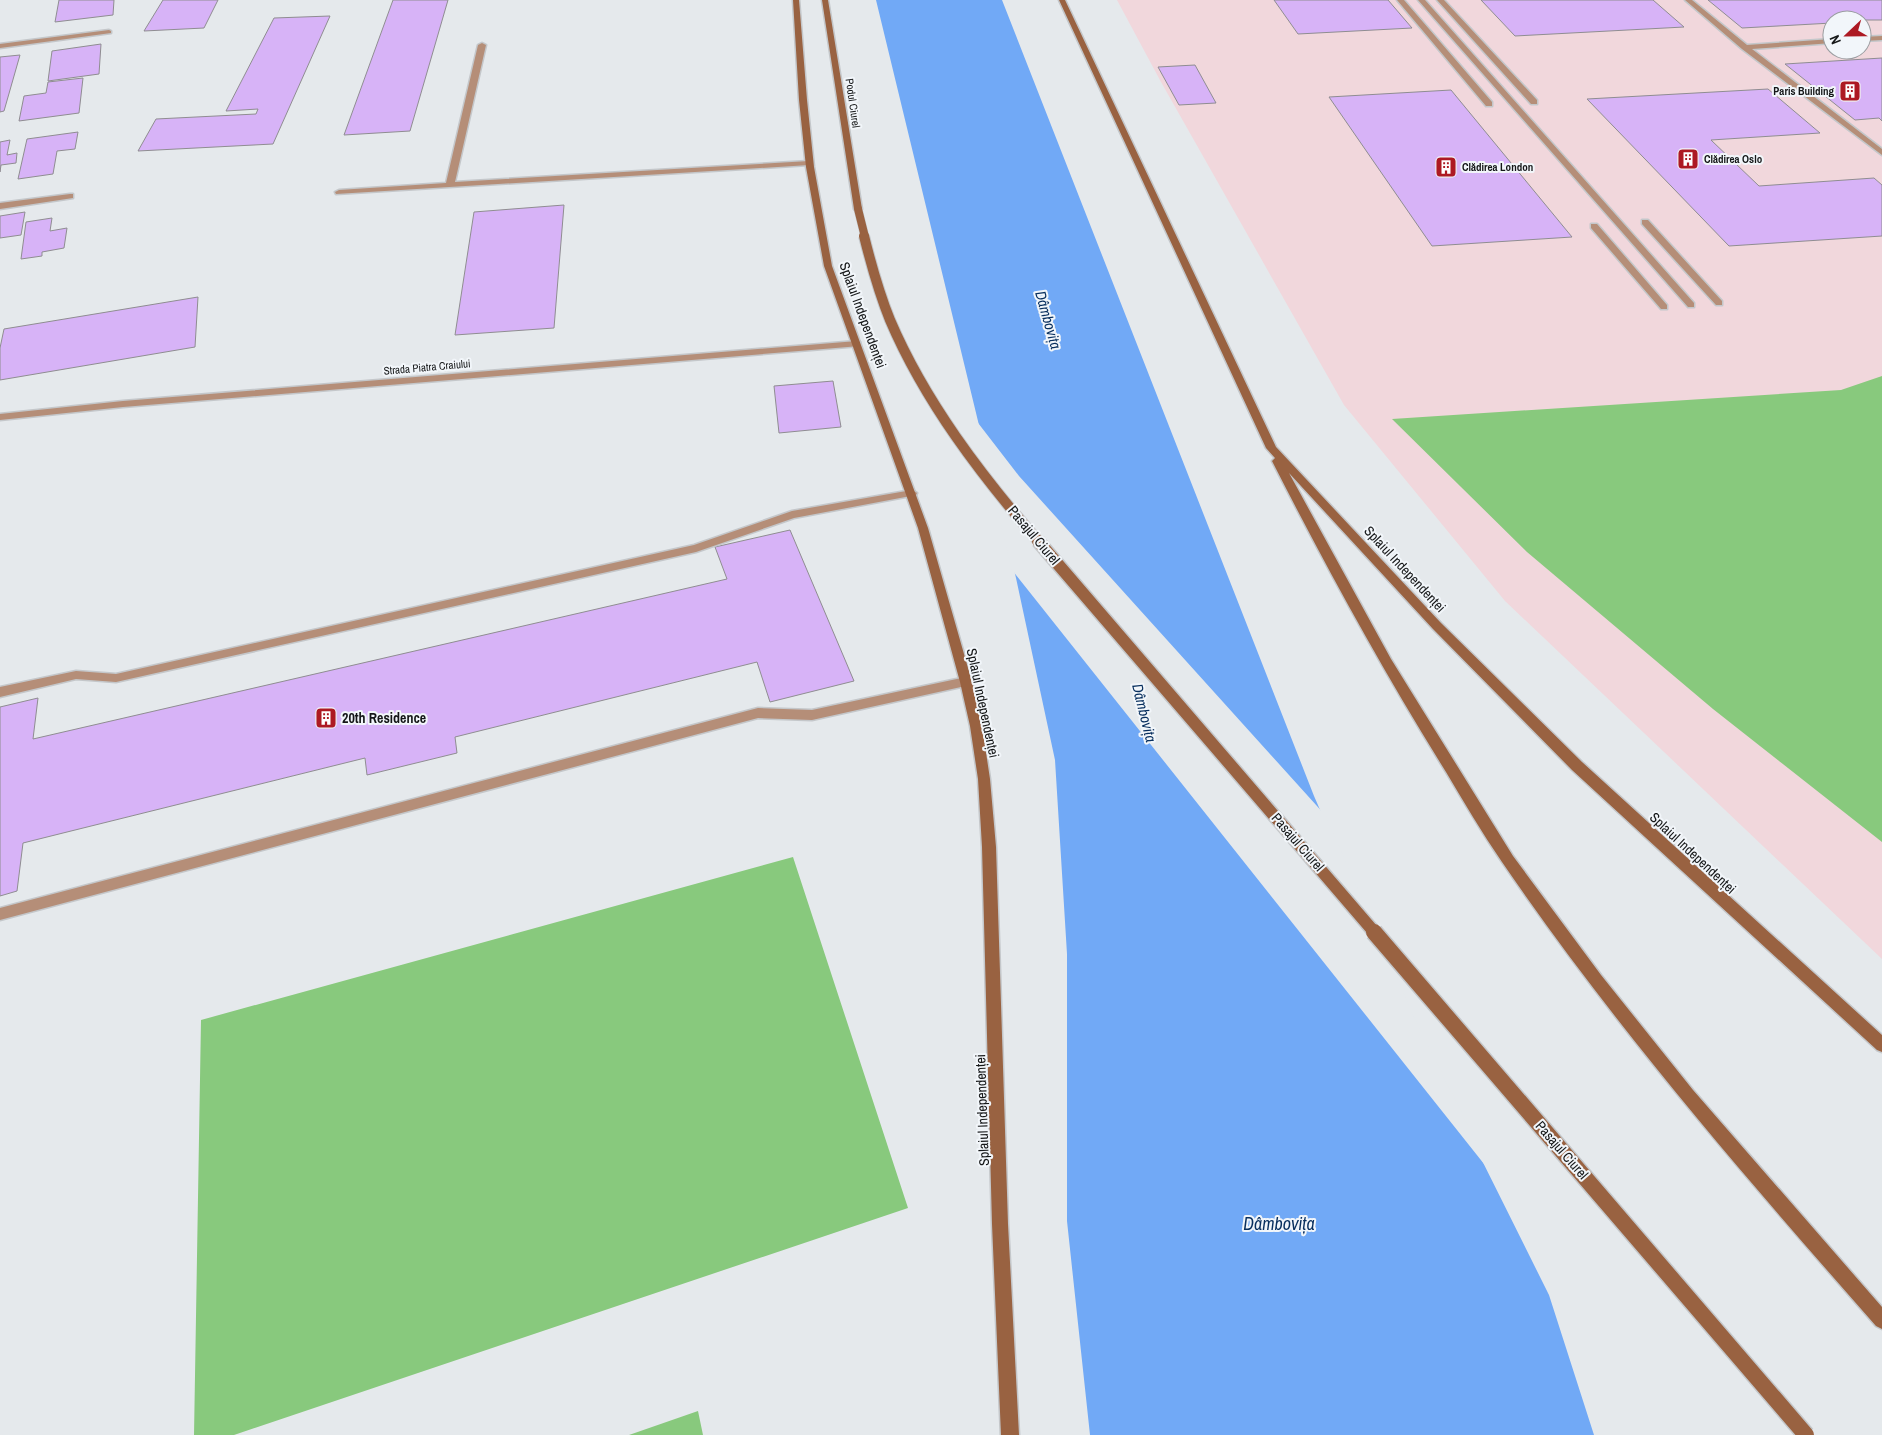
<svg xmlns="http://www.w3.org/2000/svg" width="1882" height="1435" font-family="'Archivo Narrow',sans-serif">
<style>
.commercial{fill:#f1d7dc;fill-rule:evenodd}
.green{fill:#88c97d}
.water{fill:#71a9f6}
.pier{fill:#e5e9ec}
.building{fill:#d7b3f7;stroke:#8f8d91}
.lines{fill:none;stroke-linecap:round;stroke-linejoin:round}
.service-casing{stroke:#c4c7ca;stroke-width:3}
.minor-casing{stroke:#c4c7ca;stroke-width:3}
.secondary-casing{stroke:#c4c7ca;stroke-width:3}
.service{fill:#b58e78;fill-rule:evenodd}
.minor{fill:#b58e78;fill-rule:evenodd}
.secondary{fill:#996241;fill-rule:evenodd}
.secondary-bridge-far3-casing{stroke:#c4c7ca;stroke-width:9;stroke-linecap:butt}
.secondary-bridge-far2-casing{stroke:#c4c7ca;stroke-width:12;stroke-linecap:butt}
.secondary-bridge-far1-casing{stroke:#c4c7ca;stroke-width:15;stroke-linecap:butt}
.secondary-bridge-casing{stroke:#c4c7ca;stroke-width:19;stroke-linecap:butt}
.secondary-bridge-far3{stroke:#996241;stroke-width:8}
.secondary-bridge-far2{stroke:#996241;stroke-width:10}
.secondary-bridge-far1{stroke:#996241;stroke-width:12}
.secondary-bridge{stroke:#996241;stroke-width:16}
.labels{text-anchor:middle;stroke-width:4;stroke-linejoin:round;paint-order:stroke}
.far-poi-label{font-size:11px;font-weight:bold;fill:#151718;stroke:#f2f6fa;text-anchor:start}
.far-street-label{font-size:11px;fill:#151718;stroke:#f2f6fa}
.street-label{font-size:14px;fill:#151718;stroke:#f2f6fa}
.poi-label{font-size:14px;font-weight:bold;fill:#151718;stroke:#f2f6fa;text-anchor:start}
.water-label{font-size:15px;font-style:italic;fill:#082f5e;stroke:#f2f6fa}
.near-water-label{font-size:18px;font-style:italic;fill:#082f5e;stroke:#f2f6fa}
</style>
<rect width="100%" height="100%" fill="#e5e9ec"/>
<path class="commercial" d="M1117,0H1882V959L1505,601L1344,405L1161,82ZM1832,20H1862V50H1832Z"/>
<path class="green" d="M1882,376V842L1713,709L1527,552L1392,419L1841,390Z
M793,857L908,1208L234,1435H194L201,1020Z
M698,1411L703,1435H629Z"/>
<path class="water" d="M876,0H1002L1314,796L1410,1016L1549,1295L1594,1435H1090L1067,1221V954L1055,760L1016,578Z"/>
<path class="pier" d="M975,419L1019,476L1326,816L1413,1015L1492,1174L1012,570Z"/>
<path class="building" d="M59,0H114L113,15L55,22Z
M163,0H218L204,28L144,31Z
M393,0H448L410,131L344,135Z
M1274,0H1388L1412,28L1298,34Z
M1481,0H1653L1684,27L1515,36Z
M1708,0H1882V20H1832V23L1742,28Z
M330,16L273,144L138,151L156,119L256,114L258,109L226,111L274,18Z
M101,44L99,74L48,81L52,51Z
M20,55L4,111L0,112V57Z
M1882,58V121L1879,118L1855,120L1785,64Z
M1195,65L1216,103L1179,105L1158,67Z
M83,78L79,113L19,121L24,96L46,93L48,82Z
M1768,89L1820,133L1711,140L1759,186L1874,178L1882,185V236L1729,246L1587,99Z
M1451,90L1572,237L1432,246L1329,97Z
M78,132L75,149L57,151L53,174L18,179L27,139Z
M10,140L7,155L17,153L16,163L1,165L0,172V142Z
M564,205L554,328L455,335L474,212Z
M25,212L21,235L0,238V216Z
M52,218L50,231L67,228L64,248L42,252V256L21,259L26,222Z
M198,297L195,347L0,380V348L4,329Z
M833,381L841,427L779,433L774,386Z
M790,530L854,681L770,702L757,662L455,737L457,753L367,775L365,758L63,833L23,843L17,891L0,896V707L38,698L33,739L727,579L715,547Z"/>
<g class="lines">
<g class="service-casing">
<path id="service" d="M1397,0H1404L1492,102V106H1486Z
M1418,0H1425L1694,303V307H1688Z
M1437,0H1444L1537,100V104H1531Z
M1685,0H1692L1747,45L1832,39V43L1752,49L1882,149V155L1742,49Z
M1882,36V40L1862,41V37Z
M482,43L486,45L455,182L809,161L813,163L809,165L336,194L335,192L339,190L446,183L478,45Z
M1642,220H1648L1722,301V305H1716L1642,224Z
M1591,224H1597L1667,305V309H1661L1591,228Z
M912,490L917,493L916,495L794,518L696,552L116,682L76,679L0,697V687L76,671L116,674L694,545L792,511Z
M966,677L970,679L972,682L970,685L812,720L758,718L0,920V908L758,708L812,710Z"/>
</g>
<g class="minor-casing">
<path id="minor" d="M109,30L111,31V33L0,48V44Z
M70,194H73V198L0,209V203Z
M857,341L860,342V346L123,407L0,420V414L123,401Z"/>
</g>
<g class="secondary-casing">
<path id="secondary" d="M793,0H799L807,100L814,167L832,266L928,528L972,682L982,726L990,779L996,847L1008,1224L1019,1435H1001L992,1224L982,847L978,779L970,726L960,682L918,528L824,266L806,167L799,100Z
M822,0H828L862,209L858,212L854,209Z
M1059,0H1065L1276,447L1441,623L1582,762L1882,1035V1052L1877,1050L1572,770L1433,629L1289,473L1391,659L1513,856L1601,975L1693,1090L1882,1307V1329L1876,1326C1745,1177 1614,1026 1502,862C1482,833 1464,802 1446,772C1383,671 1326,567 1272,461L1275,458L1266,448Z"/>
</g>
<use href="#service" class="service"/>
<use href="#minor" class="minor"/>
<use href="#secondary" class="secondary"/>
<g class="secondary-bridge-far3-casing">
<path id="secondary-bridge-far3" d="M858,209L865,237"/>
</g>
<g class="secondary-bridge-far2-casing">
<path id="secondary-bridge-far2" d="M864,236C871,264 879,293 890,320C925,402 981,475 1039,542"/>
</g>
<g class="secondary-bridge-far1-casing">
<path id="secondary-bridge-far1" d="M1038,541L1375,933"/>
</g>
<g class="secondary-bridge-casing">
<path id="secondary-bridge" d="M1374,932L1806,1435"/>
</g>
<use href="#secondary-bridge-far3" class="secondary-bridge-far3"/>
<use href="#secondary-bridge-far2" class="secondary-bridge-far2"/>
<use href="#secondary-bridge-far1" class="secondary-bridge-far1"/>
<use href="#secondary-bridge" class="secondary-bridge"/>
</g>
<defs>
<g id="building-square" transform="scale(1.125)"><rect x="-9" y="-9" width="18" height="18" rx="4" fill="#ad1923" stroke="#f2f6fa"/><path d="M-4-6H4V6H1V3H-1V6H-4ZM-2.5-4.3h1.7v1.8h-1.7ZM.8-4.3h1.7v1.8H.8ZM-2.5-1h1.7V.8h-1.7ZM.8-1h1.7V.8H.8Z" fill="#fff"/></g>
</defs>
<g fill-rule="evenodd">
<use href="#building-square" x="1850" y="91"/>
<use href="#building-square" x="1688" y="159"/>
<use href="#building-square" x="1446" y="167"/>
<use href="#building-square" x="326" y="718"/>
</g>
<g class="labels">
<g class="far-poi-label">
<text x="1834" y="95" text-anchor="end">Paris Building</text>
<text x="1704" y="163">Clădirea Oslo</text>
<text x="1462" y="171">Clădirea London</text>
</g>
<g class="far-street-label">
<text transform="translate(853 103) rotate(82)" y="4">Podul Ciurel</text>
<text transform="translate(427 367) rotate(-5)" y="4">Strada Piatra Craiului</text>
</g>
<g class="street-label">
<text transform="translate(863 315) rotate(70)" y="5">Splaiul Independenței</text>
<text transform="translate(1034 535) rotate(50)" y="5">Pasajul Ciurel</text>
<text transform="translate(1405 569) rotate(47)" y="5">Splaiul Independenței</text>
<text transform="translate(983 703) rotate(78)" y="5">Splaiul Independenței</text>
<text transform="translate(1298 842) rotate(49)" y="5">Pasajul Ciurel</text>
<text transform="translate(1693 853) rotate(43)" y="5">Splaiul Independenței</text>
<text transform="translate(982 1110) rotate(-92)" y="5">Splaiul Independenței</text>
<text transform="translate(1562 1150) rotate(49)" y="5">Pasajul Ciurel</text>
</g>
<g class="poi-label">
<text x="342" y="723">20th Residence</text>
</g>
<g class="water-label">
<text transform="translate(1048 320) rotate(74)" y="5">Dâmbovița</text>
<text transform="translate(1144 713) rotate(76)" y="5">Dâmbovița</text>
</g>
<g class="near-water-label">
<text x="1279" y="1230">Dâmbovița</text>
</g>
</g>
<g transform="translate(1847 35) rotate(248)"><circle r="24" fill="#f2f6fa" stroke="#9a9da0"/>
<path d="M0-4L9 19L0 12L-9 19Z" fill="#ad1923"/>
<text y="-8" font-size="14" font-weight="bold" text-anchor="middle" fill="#151718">N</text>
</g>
</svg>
